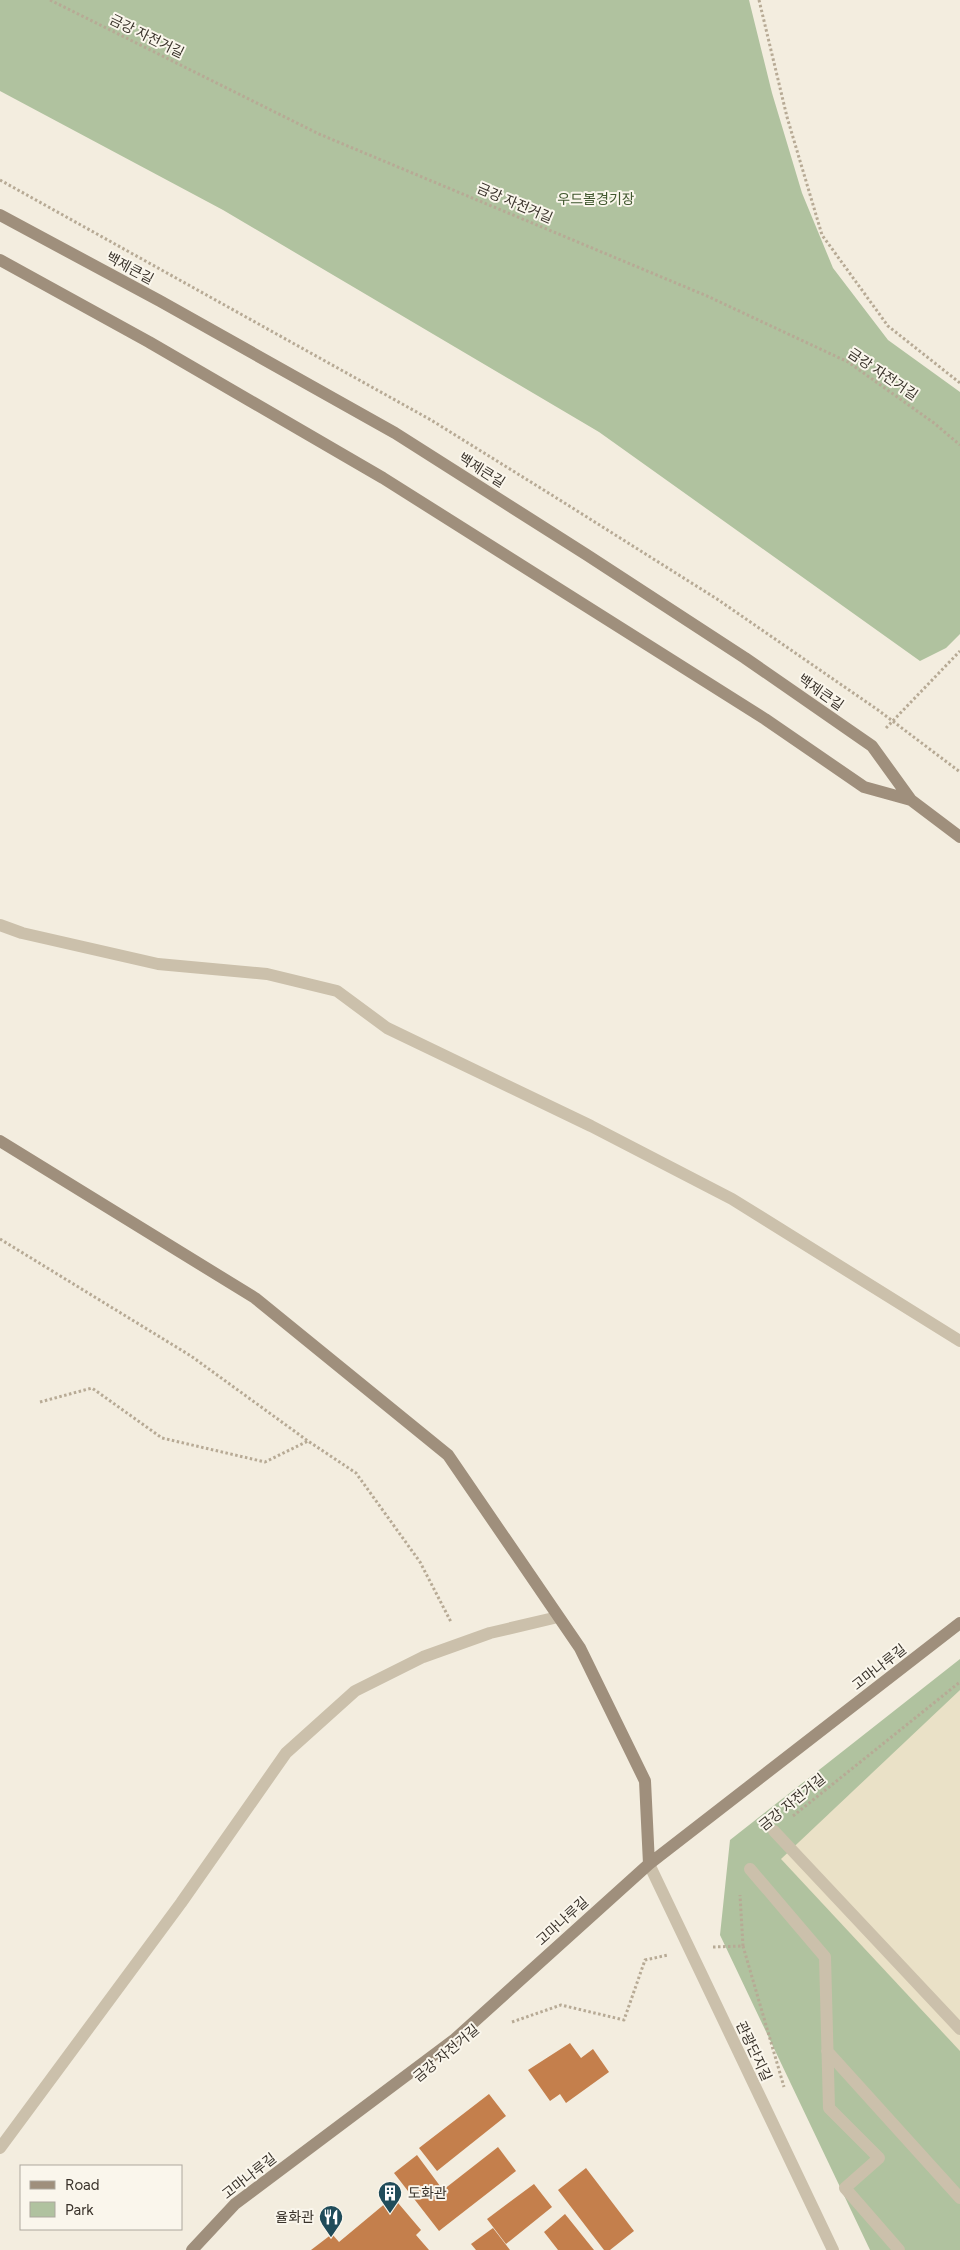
<svg xmlns="http://www.w3.org/2000/svg" width="960" height="2250" font-family="Figtree,'Noto Sans KR',sans-serif">
<style>
.green{fill:#b0c29f}
.plaza{fill:#eae1c7}
.building{fill:#c47f4c}
.lines{fill:none;stroke-linecap:round;stroke-linejoin:round}
.path{stroke:#b7aa95;stroke-width:3;stroke-dasharray:2.5 2.5;stroke-linecap:butt}
.pedestrian{stroke:#cbc0ab;stroke-width:12}
.minor{stroke:#cbc0ab;stroke-width:12}
.tertiary{stroke:#cbc0ab;stroke-width:12}
.secondary{stroke:#9f8f7c;stroke-width:12}
.labels{text-anchor:middle;stroke-width:4;stroke-linejoin:round;paint-order:stroke}
.street-label{font-size:14px;fill:#39322a;stroke:#faf6ec}
.park-label{font-size:14px;fill:#40572e;stroke:#faf6ec}
.poi-label{font-size:14px;fill:#39322a;stroke:#faf6ec;text-anchor:start}
</style>
<rect width="100%" height="100%" fill="#f3eddf"/>
<path class="green" d="M0,0H749L772,93L802,193L833,268L888,340L960,392V634L946,648L920,661L599,432L223,210L0,91Z
M960,1659V2250H870L720,1935L730,1840Z"/>
<path class="plaza" d="M960,1690V2051L781,1859Z"/>
<path class="building" d="M570,2043L581,2058L593,2049L609,2072L566,2103L560,2094L550,2101L528,2070Z
M489,2094L506,2116L437,2171L419,2148Z
M498,2147L516,2171L439,2231L394,2173L417,2155L443,2190Z
M586,2168L634,2231L610,2250H604L558,2190Z
M534,2184L552,2207L506,2244L487,2219Z
M393,2197L421,2230L416,2235L429,2250H311L332,2234L339,2242Z
M565,2214L594,2250H558L544,2232Z
M493,2228L510,2250H476L471,2244Z"/>
<g class="lines">
<path class="path" d="M50,0L319,134L707,296L848,362L934,423L960,445
M759,0L787,117L822,235L888,326L960,383
M0,180L431,420L563,502L717,599L878,710L960,772
M886,728L960,651
M0,1239L191,1356L308,1441L356,1473L420,1562L451,1622
M40,1402L92,1388L162,1438L265,1462L308,1441
M793,1816L960,1682
M743,1946L784,2087
M713,1947L743,1946L740,1895
M512,2022L561,2005L624,2020L645,1960L668,1955"/>
<path class="pedestrian" d="M774,1831L960,2029
M750,1869L825,1957L829,2108L879,2158L845,2188L899,2250
M827,2051L960,2198"/>
<path class="minor" d="M0,925L22,933L158,964L267,974L337,991L387,1028L591,1126L732,1199L960,1341
M0,2148L181,1903L286,1753L355,1691L423,1657L490,1633L558,1617"/>
<path class="tertiary" d="M649,1864L833,2250"/>
<path class="secondary" d="M0,215L160,301L395,433L587,555L745,658L872,746L911,800L960,837
M0,260L149,342L383,478L765,719L864,787L911,800
M0,1141L255,1298L448,1455L580,1648L645,1781L649,1864
M192,2250L235,2204L455,2039L649,1864L960,1623"/>
</g>
<defs>
<g id="building-pin" transform="scale(1.25)"><path d="M0 17L-7.5 6A9.5 9.5 0 1 1 7.5 6Z" fill="#204c5a" stroke="#faf6ec"/><path d="M-4-6H4V6H1V3H-1V6H-4ZM-2.5-4.3h1.7v1.8h-1.7ZM.8-4.3h1.7v1.8H.8ZM-2.5-1h1.7V.8h-1.7ZM.8-1h1.7V.8H.8Z" fill="#fff"/></g>
<g id="restaurant-pin" transform="scale(1.25)"><path d="M0 17L-7.5 6A9.5 9.5 0 1 1 7.5 6Z" fill="#204c5a" stroke="#faf6ec"/><path d="M-5-6h1v4h1v-4h1v4h1v-4h1v5L-1.5 .5V6h-2V.5L-5-1ZM5-6V6H3V1.5H1.5Q1.5-4 5-6Z" fill="#fff"/></g>
</defs>
<g fill-rule="evenodd">
<use href="#building-pin" x="390" y="2193"/>
<use href="#restaurant-pin" x="331" y="2217"/>
</g>
<g class="labels">
<g class="street-label">
<text transform="translate(147 36) rotate(26)" y="5">금강 자전거길</text>
<text transform="translate(515 203) rotate(23)" y="5">금강 자전거길</text>
<text transform="translate(130 268) rotate(28)" y="5">백제큰길</text>
<text transform="translate(883 374) rotate(34)" y="5">금강 자전거길</text>
<text transform="translate(482 470) rotate(32)" y="5">백제큰길</text>
<text transform="translate(821 692) rotate(35)" y="5">백제큰길</text>
<text transform="translate(879 1667) rotate(-38)" y="5">고마나루길</text>
<text transform="translate(792 1802) rotate(-39)" y="5">금강 자전거길</text>
<text transform="translate(562 1921) rotate(-42)" y="5">고마나루길</text>
<text transform="translate(754 2051) rotate(65)" y="5">관광단지길</text>
<text transform="translate(446 2053) rotate(-40)" y="5">금강 자전거길</text>
<text transform="translate(249 2176) rotate(-38)" y="5">고마나루길</text>
</g>
<g class="park-label">
<text x="596" y="204">우드볼경기장</text>
</g>
<g class="poi-label">
<text x="408" y="2198">도화관</text>
<text x="314" y="2222" text-anchor="end">율화관</text>
</g>
</g>
<rect x="20" y="2165" width="162" height="65" fill="#faf6ec" stroke="#ada89e"/>
<rect x="30" y="2181" width="25" height="8" fill="#9f8f7c" stroke="#ada89e"/>
<text x="65" y="2190" font-size="15" fill="#39322a">Road</text>
<rect x="30" y="2202" width="25" height="15" fill="#b0c29f" stroke="#ada89e"/>
<text x="65" y="2215" font-size="15" fill="#39322a">Park</text>
</svg>
